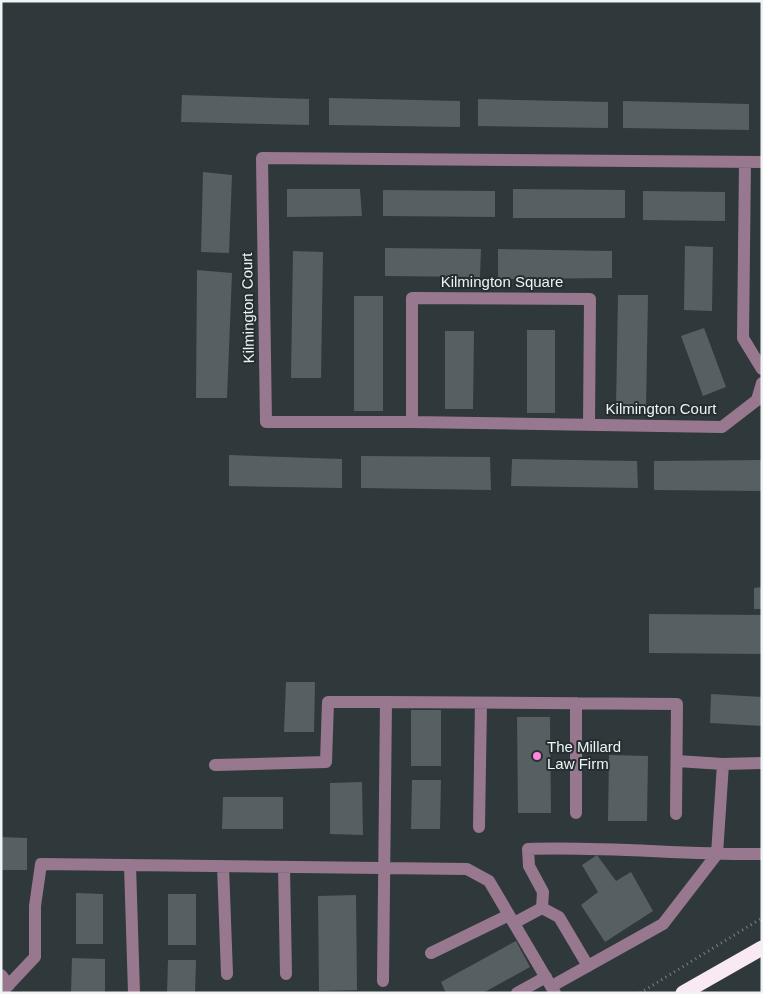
<svg xmlns="http://www.w3.org/2000/svg" width="763" height="994" font-family="Helvetica,sans-serif">
<style>
.building{fill:#566062}
.lines{fill:none;stroke-linecap:round;stroke-linejoin:round}
.path{stroke:#7b8385;stroke-width:3;stroke-dasharray:1 4;stroke-linecap:butt}
.minor{stroke:#98788e;stroke-width:12}
.highway{stroke:#f9e9f3;stroke-width:15}
.poi-dot{fill:#ff85de;stroke:#252e30;stroke-width:2}
.labels{text-anchor:middle;stroke-width:4;stroke-linejoin:round;paint-order:stroke}
.street-label{font-size:15px;fill:#eef4f5;stroke:#252e30}
.poi-label{font-size:15px;fill:#eef4f5;stroke:#252e30;text-anchor:start}
</style>
<rect width="100%" height="100%" fill="#2f383b"/>
<path class="building" d="M182,95L309,99V125L181,122Z
M329,98L460,101V127L329,125Z
M478,99L608,102V128L478,126Z
M623,101L749,104V130L623,128Z
M203,172L232,175L229,253L201,252Z
M287,189H360L362,216L287,217Z
M513,189L625,190V218H513Z
M383,190L495,191V217L383,216Z
M643,191L725,192V221L643,220Z
M685,246L713,247L712,311L684,310Z
M385,248L481,249L480,277L385,276Z
M498,249L612,251V278L498,279Z
M293,251L323,252L321,378H291Z
M197,270L232,273L227,398H196Z
M618,295H648L646,409L616,408Z
M354,296H383V411H354Z
M704,328L726,387L703,396L681,336Z
M527,330H555V413H527Z
M445,331H474L473,409H445Z
M229,455L342,459V488L229,486Z
M361,456L490,457L491,490L361,488Z
M512,459L637,461L638,488L511,486Z
M762,460V491L654,490V461Z
M762,587V609H754V588Z
M649,614L762,615V654L649,653Z
M286,682H315L314,732H284Z
M711,694L762,697V726L710,723Z
M411,710H441V766H411Z
M517,717H550L551,813H518Z
M609,755L648,756L647,821H608Z
M412,780H441L440,829H411Z
M362,782L363,835L330,834V783Z
M223,797H283V829H222Z
M1,837L27,838V870H1Z
M597,855L616,881L631,872L653,911L605,942L581,905L598,892L582,865Z
M76,893L103,894V944H76Z
M168,894H196V945H168Z
M356,895L357,990L319,991L318,896Z
M516,941L530,967L483,993H446L441,982Z
M72,958L105,959V993H71Z
M168,960H196L195,993H167Z"/>
<g class="lines">
<path class="path" d="M640,993L762,918"/>
<path class="minor" d="M745,162L743,338L762,369
M762,162L262,158L266,422H412L722,427L757,400L762,383
M412,422V298L590,299L589,425
M386,702L677,704L676,814
M677,761L723,764
M215,765L326,762L328,702H386L383,981
M576,813V703
M479,827L481,703
M130,865L134,993
M223,866L227,974
M284,867L286,974
M542,908L543,892L529,866L528,849C606,846 684,855 762,854
M542,908L559,917L588,966
M514,923L542,908
M431,953L509,915
M1,975L9,985
M552,986L663,924L717,854L723,764L762,763
M1,993L35,957V906L41,864L467,869L489,881L555,993
M517,993L546,977"/>
<path class="highway" d="M683,993L762,948"/>
</g>
<circle class="poi-dot" cx="537" cy="756" r="5"/>
<g class="labels">
<g class="street-label">
<text x="502" y="287">Kilmington Square</text>
<text transform="translate(248 308) rotate(-91)" y="5">Kilmington Court</text>
<text x="661" y="414">Kilmington Court</text>
</g>
<g class="poi-label">
<text x="547" y="752">The Millard<tspan x="547" dy="17">Law Firm</tspan></text>
</g>
</g>
<rect width="763" height="994" fill="none" stroke="#eef4f5" stroke-width="5"/>
</svg>
